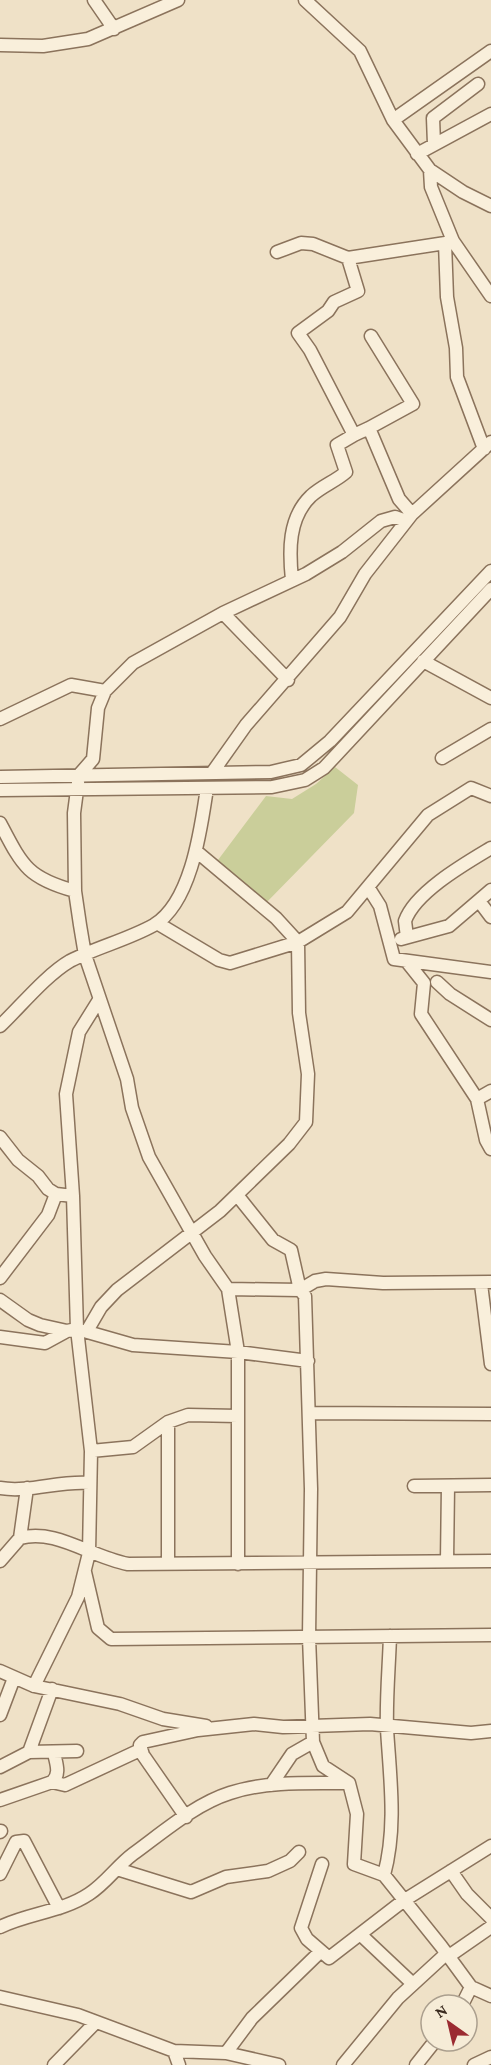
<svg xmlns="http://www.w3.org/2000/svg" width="491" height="2065" font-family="'Crimson Pro',serif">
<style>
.green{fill:#cace9a}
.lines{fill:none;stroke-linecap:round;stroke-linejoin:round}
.minor-casing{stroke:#8b735c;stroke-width:15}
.minor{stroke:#f9efdb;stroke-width:12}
</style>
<rect width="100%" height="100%" fill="#efe1c7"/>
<path class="green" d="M335,767L358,785L354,813L264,905L215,864L266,796L292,799L316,784Z"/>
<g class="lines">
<g class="minor-casing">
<path id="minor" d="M94,0L114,29
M305,0L360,51L393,120L430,170L431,187L453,241L491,296
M0,45L43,46L88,39L178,0
M393,120L491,51
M434,144L433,118L478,84
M417,154L491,114
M430,170L463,192L491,206
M445,243L447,297L456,348L457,377L484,449
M277,252L301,243L313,244L348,258L452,242
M348,258L358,291L334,302L328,311L298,333L310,350L354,435L369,428
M371,336L413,404L369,428L399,499L412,514
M292,580C289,551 288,518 311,496C322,486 336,481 346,472L337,445L354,435
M223,613L288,680
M423,661L491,698
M105,691L98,708L93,759L79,775L74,813L75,891L80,925L85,955L127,1079L132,1108L149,1157L205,1256L228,1289L238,1352V1564
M0,719L71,685L105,691L133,663L223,613L306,574L342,552L381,521L395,517L406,521
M442,758L491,729
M212,773L246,725L340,617L365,574L412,514L491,442
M0,777L271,772L301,765L330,741L491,571
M0,790L272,787L305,780L324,768L491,589
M0,823C22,865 27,878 75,891
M368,887L380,906L394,959L491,972
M479,901L491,917
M157,923L219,960L230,963L298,942L347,912L428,815L471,788L491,796
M407,937L405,921C415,892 466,863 491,848
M401,939L449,926L491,890
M408,963L424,983L421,1014L477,1099L486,1140L491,1149
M437,982L450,994L491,1020
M0,1026C20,1007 46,975 70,961C97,947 127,940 154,925C192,902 201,827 207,788
M477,1099L491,1091
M0,1137L18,1160L38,1176L48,1189L56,1194L73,1196L77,1329L91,1451L89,1553L78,1597L34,1686
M237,1195L273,1240L291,1250L300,1290L305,1296L311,1489L309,1637L313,1742L323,1766L349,1783L357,1814L354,1864L384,1875L441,1946L471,1987L491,1996
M73,1196L66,1094L79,1032L99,1000
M0,1278L48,1215L56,1194
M481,1284L491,1364
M228,1289L300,1290L315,1281L326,1279L383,1283L491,1282
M0,1300L28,1320L40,1325L67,1331L77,1329L133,1345L238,1352L308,1361
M87,1331L101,1307L117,1290L220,1211L289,1144L306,1122L308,1074L299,1013L298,942L276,918L196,851
M0,1337L45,1343L67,1331
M310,1413L491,1414
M168,1422V1564
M91,1451L133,1447L168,1422L188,1415L238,1416
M414,1486L491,1485
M0,1488C30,1493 60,1480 90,1483
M20,1538L27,1488
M0,1561L20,1538C56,1528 90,1557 128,1564L491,1561
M447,1561L448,1486
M85,1572L98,1628L111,1639L491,1635
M0,1671L34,1686L120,1704L163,1719L206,1726
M0,1715L14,1678
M29,1752L52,1689
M0,1767L29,1752L77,1751
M52,1782L65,1785L140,1750
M271,1785L292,1754L313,1742
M0,1800L52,1782C61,1774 56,1763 54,1753
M186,1817L143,1755L140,1745L143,1742L198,1730L254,1724L283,1727L370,1724L471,1733L491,1731
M0,1832L1,1831
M322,1864L301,1928L307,1939L329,1958L403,1901L491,1846
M117,1869L191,1892L226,1877L268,1871L290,1861L299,1852
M451,1871L467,1894L491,1918
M0,1874L16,1842L24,1841L59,1908
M384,1875C397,1827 390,1778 387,1729C386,1698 389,1667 390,1636
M0,1927C29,1913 62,1912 89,1894C106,1883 117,1866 133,1854C162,1833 195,1804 230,1793C266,1781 309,1783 347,1783
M361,1935L413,1984
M449,1956L491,1927
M0,1997L78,2015L174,2051L226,2053L279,2065
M462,2005L471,1987
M174,2051L179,2065
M226,2053L252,2018L321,1951
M54,2065L96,2022
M343,2065L398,1998L447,1953
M416,2065L435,2041
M474,2065L491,2057"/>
</g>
<use href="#minor" class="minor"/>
</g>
<g transform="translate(449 2023) rotate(326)"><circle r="28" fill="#f6ecd7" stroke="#ab9f8e" stroke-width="1.5"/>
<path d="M0-4.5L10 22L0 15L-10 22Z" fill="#9b2b31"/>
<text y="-9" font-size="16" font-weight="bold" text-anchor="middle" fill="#3b2c20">N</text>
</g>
</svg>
